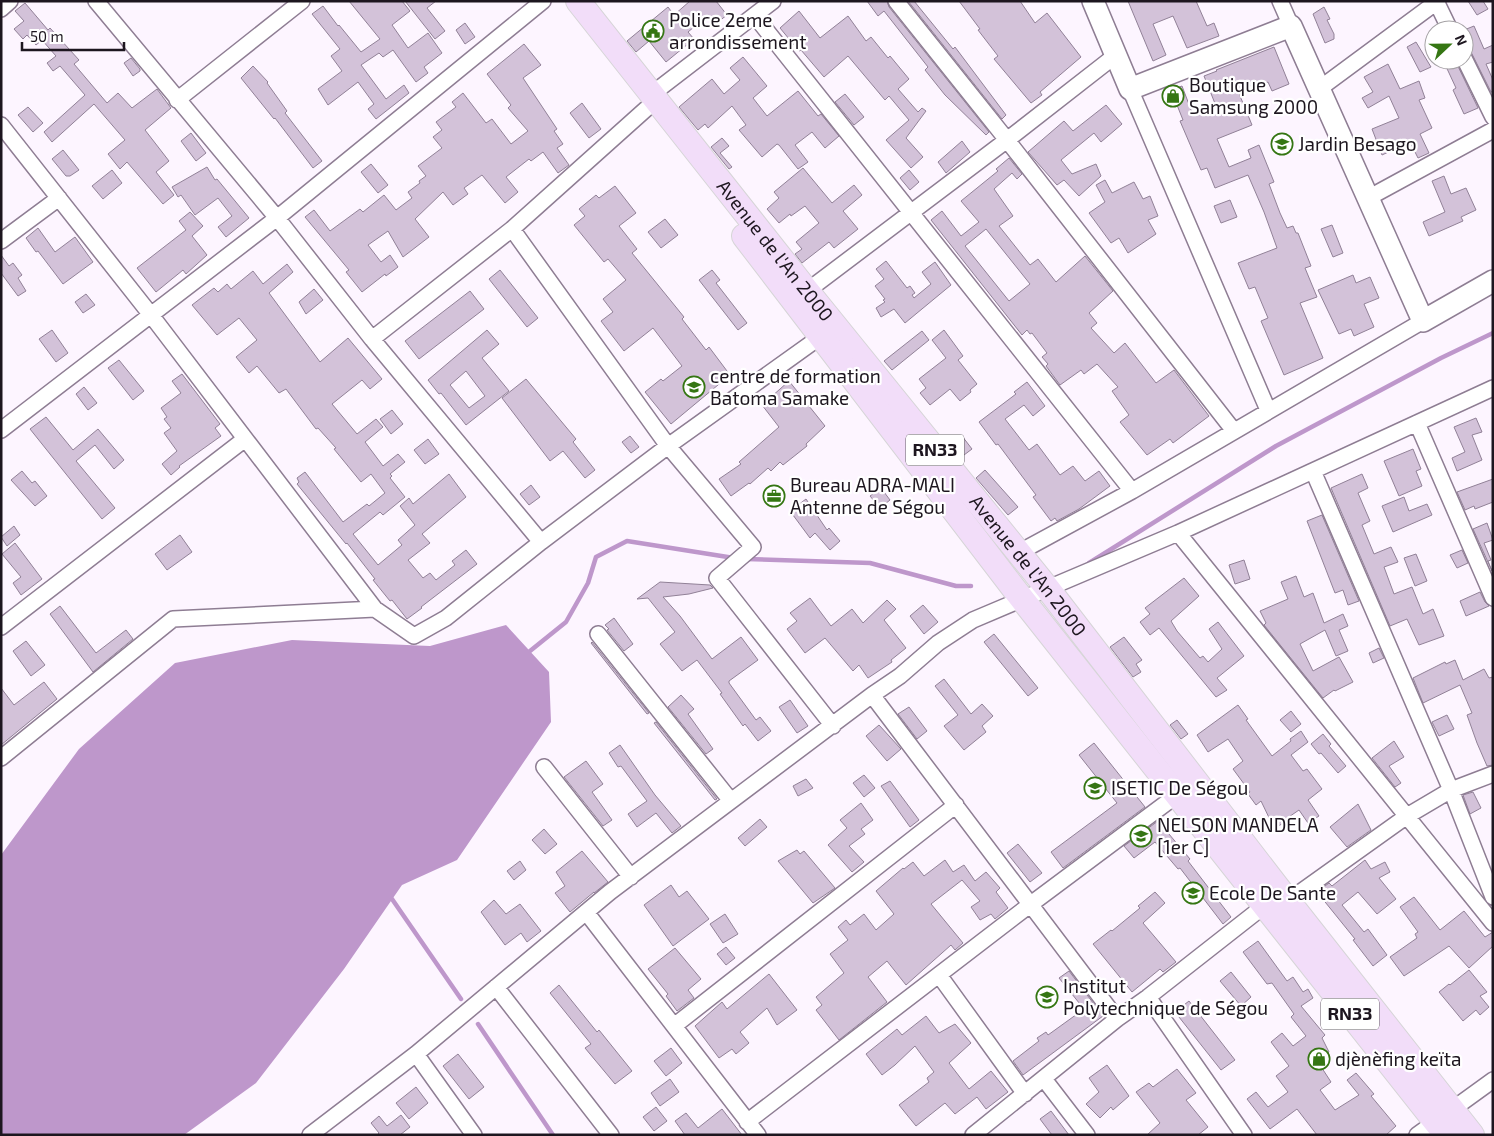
<svg xmlns="http://www.w3.org/2000/svg" width="1494" height="1136" font-family="'Exo 2',sans-serif">
<style>
.water{fill:#be97cb}
.lines{fill:none;stroke-linecap:round;stroke-linejoin:round}
.stream{stroke:#be97cb;stroke-width:4.5}
.building{fill:#d3c2d9;stroke:#918197;fill-rule:evenodd}
.street-casing{stroke:#8e7d93;stroke-width:18}
.secondary-casing{stroke:#8e7d93;stroke-width:24}
.primary-casing{stroke:#d6d5d7;stroke-width:26}
.street{stroke:#fff;stroke-width:15}
.secondary{stroke:#fff;stroke-width:21}
.primary{stroke:#f2ddf9;stroke-width:24}
.labels{text-anchor:middle;stroke-width:4.5;stroke-linejoin:round;paint-order:stroke}
.shield{fill:#fff;stroke:#615c62;stroke-width:1}
.shield-label{font-size:18px;font-weight:bold;fill:#1d161f}
.poi-label{font-size:19px;fill:#1d161f;stroke:#fff;text-anchor:start}
.street-label{font-size:19px;fill:#1d161f;stroke:#fff}
</style>
<rect width="100%" height="100%" fill="#fdf5ff"/>
<path class="water" d="M506,625L549,672L551,722L457,860L402,885L344,969L256,1083L184,1135H1V855L79,749L175,663L292,640L430,646Z"/>
<g class="lines">
<path class="stream" d="M746,559L870,563L956,586H971
M1089,563L1276,446L1441,358L1493,333
M530,651L566,622L588,583L596,557L627,541L734,558
M392,899L461,999
M478,1024L553,1135"/>
</g>
<path class="building" d="M349,1H402L410,11L392,25L408,48L428,33L442,53L424,67L428,73L416,82L393,50L383,57L379,53L361,65L386,99L404,85L409,93L376,119L368,109L374,104L358,82L328,105L318,89L342,71L331,56L340,49L312,14L323,6L338,26L339,25L361,52L380,39Z
M405,1H436L427,8L445,31L435,39Z
M690,1H716L727,15L714,25L707,16L688,32L694,39L666,62L649,41L636,52L627,41L668,7L674,15Z
M867,1H887L889,7L989,132L986,135L945,95L925,70L928,67L884,11L878,16Z
M908,1H914L953,49L955,47L1006,115L1002,119Z
M959,1H1020L1035,23L1047,13L1081,57L1040,92L1042,95L1031,103L994,59L998,56L978,30L980,29Z
M1128,1H1196L1207,26L1214,23L1219,36L1187,48L1173,16L1153,24L1166,55L1153,61Z
M1468,1H1483L1488,9L1477,15Z
M25,3L48,30L50,28L79,60L74,64L107,103L118,93L132,108L157,89L171,108L145,130L169,161L156,172L174,195L163,204L127,162L120,169L108,154L125,140L94,104L52,142L44,132L85,95L60,66L53,71L47,63L56,56L42,40L36,45L27,35L23,39L14,29L24,21L15,11Z
M1324,7L1330,19L1327,20L1334,34V39L1325,43L1313,14Z
M799,11L820,38L848,16L866,41L871,37L888,58L890,56L909,79L898,89L918,112L922,108L926,111L906,138L923,157L911,168L886,140L909,120L889,96L885,100L848,56L824,77L801,50L799,51L780,28Z
M465,23L475,37L465,44L456,30Z
M1474,26L1484,49L1493,45V62L1486,64L1493,80V92H1491L1464,38V30Z
M1416,42L1431,67L1420,72L1407,47Z
M524,44L541,65L523,78L557,129L554,131L563,144L557,148L569,165L558,173L543,152L531,161L529,159L506,177L518,192L505,203L482,175L464,188L468,194L453,205L443,192L415,219L429,237L403,257L388,231L368,245L381,262L390,255L398,267L386,276L385,274L362,292L346,272L349,270L305,217L314,210L330,231L360,209L363,212L384,195L396,210L412,198L408,192L420,183L419,181L426,176L418,166L442,148L433,137L442,130L436,122L456,107L452,102L463,93L486,123L492,119L511,144L528,131L508,108L511,105L487,74Z
M1274,47L1289,84L1272,91L1268,82L1261,85L1260,82L1238,91L1252,125L1217,139L1229,167L1251,158L1248,150L1259,145L1274,182L1269,184L1280,213L1287,228L1293,226L1296,233H1298L1311,266L1305,268L1317,297L1300,303L1323,358L1284,375L1261,321L1268,318L1255,287L1249,289L1238,263L1277,248L1264,212L1248,175L1215,188L1207,168L1201,170L1180,121L1183,120L1171,90L1182,86L1193,115L1216,106L1204,76L1217,71L1216,70Z
M743,57L767,86L753,98L767,116L798,91L818,116L821,114L839,136L825,148L812,132L795,145L808,162L798,169L779,145L777,144L762,157L739,130L746,125L732,106L708,128L705,124L698,130L679,107L712,79L724,94L740,80L730,68Z
M131,58L140,69V71L133,76L124,63Z
M1443,60H1455L1478,108L1464,114L1453,90L1456,88Z
M1388,64L1400,89L1419,81L1425,98L1419,100L1432,128L1420,134L1429,153L1418,158L1410,142L1382,155L1372,129L1399,118L1389,96L1368,108L1362,98L1373,92L1364,77Z
M253,66L268,82L267,83L287,111L285,113L322,161L313,168L275,118L274,119L241,78Z
M845,94L864,117L854,125L835,102Z
M582,103L601,129L589,138L570,113Z
M1106,105L1122,124L1101,142L1094,133L1061,160L1072,174L1096,164L1101,176L1079,196L1064,180L1057,185L1028,152L1064,121L1073,131Z
M28,107L43,123L33,132L18,115Z
M191,133L206,153L196,161L181,141Z
M722,138L729,146L720,153L732,167L729,169L711,147Z
M962,141L970,152L946,173L938,162Z
M63,150L79,170L70,176H66L52,159Z
M1009,158L1022,174L1017,179L1012,173L994,189L1013,216L999,226L1030,265L1038,259L1056,282L1085,256L1113,291L1089,313L1097,323L1091,328L1114,353L1125,343L1156,383L1174,370L1209,416L1173,443L1170,439L1147,455L1120,422L1129,415L1112,391L1118,387L1097,364L1084,374L1081,370L1060,385L1046,366L1048,364L1042,357L1047,353L1032,333L1030,334L1027,330L1022,335L931,220L942,211L961,236L979,222L961,201L998,171L996,169ZM986,229L1030,284L1009,301L965,246Z
M371,164L388,185L378,193L361,172Z
M207,167L215,180L217,179L249,218L226,237L218,227L232,216L218,198L195,215L181,195L178,197L172,187Z
M803,168L832,203L854,185L862,195L843,211L858,229L834,248L829,242L802,263L795,254L802,249L796,242L819,223L805,206L791,216L790,214L779,223L767,209L779,198L774,192Z
M112,170L122,183L103,199L92,186Z
M909,170L919,182L910,190L900,178Z
M1444,176L1451,194L1466,188L1476,210L1461,217L1463,221L1429,236L1423,222L1445,212L1432,181Z
M1105,180L1112,193L1134,182L1143,199L1150,196L1158,216L1148,220L1156,234L1128,253L1119,238L1111,243L1089,213L1105,202L1096,185Z
M615,186L636,213L619,226L637,249L632,253L684,317L682,319L706,350L709,347L730,375L671,424L645,392L661,379L663,381L682,366L653,328L624,351L601,321L613,312L603,299L626,280L608,259L604,262L574,225L585,216L579,209L596,195L599,198Z
M1230,200L1237,217L1221,223L1214,206Z
M190,212L203,226L192,236L207,255L186,274L183,270L156,292L137,268L186,230L179,221Z
M665,219L678,235L661,248L648,232Z
M1332,225L1343,253L1333,257L1321,229Z
M38,228L55,252L75,237L93,262L63,284L38,251L36,252L26,238Z
M1,255L9,266L13,263L22,275L18,278L26,291L18,296L1,273Z
M886,261L907,288L910,286L915,293L912,295L914,298L931,284L922,272L935,262L951,285L905,323L894,309L881,317L876,308L885,302L883,300L885,299L875,286L884,279L876,269Z
M287,264L293,272L269,293L320,362L348,338L382,379L370,389L362,380L332,404L357,434L376,419L383,427L365,442L383,466L398,454L405,462L390,474L392,476L390,478L405,497L383,515L380,512L353,534L378,565L402,545L398,540L415,525L400,506L409,498L413,504L449,474L466,497L422,534L430,543L408,560L423,578L430,573L436,580L455,565L452,561L466,550L477,564L421,607L422,608L407,619L392,600L390,601L373,580L375,579L347,543L346,544L297,484L299,482L297,478L305,472L343,522L367,504L369,506L385,493L371,474L361,482L334,449L336,448L318,428L316,429L286,389L279,393L257,366L249,373L236,357L257,340L239,318L217,335L192,305L214,288L218,292L227,284L231,289L253,271L263,284Z
M500,270L538,318L527,327L489,279Z
M712,270L720,280L716,283L747,323L738,330L699,280Z
M1353,275L1356,283L1370,277L1379,298L1364,304L1374,327L1354,336L1351,329L1339,334L1318,290Z
M314,289L323,300L306,314L299,302Z
M470,291L484,309L419,359L405,341Z
M86,294L95,305L83,313L75,302Z
M52,330L68,353L56,362L39,339Z
M487,330L499,344L482,358L509,391L466,425L441,393L439,394L428,380ZM466,371L485,396L469,408L450,385Z
M944,330L963,356L958,360L977,384L970,390L971,392L960,401L950,389L930,405L920,393L926,388L919,379L946,358L932,340Z
M922,331L929,340L892,370L884,361Z
M119,360L144,391L133,400L108,368Z
M182,374L220,424L215,428L221,436L179,466L180,467L171,475L162,464L177,451L164,433L171,428L164,419L167,417L161,408L181,393L172,381Z
M526,379L576,439L573,442L595,470L585,478L563,451L550,461L502,398Z
M789,381L825,426L806,444L807,446L783,465L780,462L771,471L768,468L750,484L749,483L731,496L719,479L741,464L739,462L779,427L762,405Z
M1027,382L1045,406L1033,416L1024,405L1005,419L1029,450L1037,444L1060,475L1073,466L1085,481L1099,471L1110,486L1079,509L1057,521L1055,518L1051,521L1033,497L1036,495L998,444L996,445L979,422L1016,394L1014,392Z
M84,387L97,403L88,410L76,394Z
M392,410L403,424L391,434L380,419Z
M46,417L73,450L98,429L124,460L114,469L95,445L76,461L115,508L102,519L30,429Z
M1476,418L1482,432L1472,435L1482,460L1457,471L1452,458L1465,452L1454,427Z
M630,436L639,447L631,453L622,442Z
M962,436L972,449L960,458L950,445Z
M428,439L439,454L425,464L414,450Z
M1413,449L1421,469L1416,471L1422,486L1399,496L1384,461Z
M985,470L1018,507L1008,515L976,478Z
M22,471L32,483L35,481L47,496L35,506L11,480Z
M1362,474L1368,488L1358,493L1370,521L1362,525L1374,554L1391,547L1398,562L1384,567L1394,594L1412,587L1423,614L1433,609L1444,636L1419,645L1407,619L1390,626L1331,488Z
M1493,479V502L1475,509L1474,506L1465,510L1457,492Z
M531,485L540,497L529,505L520,494Z
M881,488L890,500L880,508L870,496Z
M1404,497L1409,511L1427,504L1432,515L1393,532L1382,506Z
M806,499L827,530L829,528L840,541L830,550L815,533L810,538L790,511Z
M1322,515L1359,601L1348,605L1343,590L1335,593L1307,521Z
M1487,523L1493,540L1484,543L1491,560L1488,561L1492,571L1473,529Z
M14,526L20,535L7,546L1,537Z
M180,535L192,552L167,570L155,554Z
M15,543L42,579L21,595L13,583L21,577L2,554Z
M1462,550L1468,563L1457,568L1450,555Z
M1416,554L1427,581L1415,586L1404,558Z
M1244,560L1250,579L1235,584L1229,565Z
M1296,576L1304,597L1313,593L1324,623L1343,614L1348,626L1339,630L1348,651L1336,656L1325,630L1300,644L1313,671L1339,657L1353,682L1335,691L1334,690L1323,698L1264,625L1266,623L1260,611L1288,599L1281,582Z
M1184,578L1199,596L1171,621L1177,631L1200,658L1203,656L1208,662L1222,649L1209,629L1218,622L1244,656L1217,678L1227,690L1216,697L1159,628L1150,635L1140,622L1150,614L1145,608Z
M660,582L710,585L713,588L689,594L663,597L680,616L712,659L741,637L758,660L729,681V683L756,720L760,717L771,731L758,741L745,724L743,726L720,694L722,693L697,660L682,671L660,644L675,632L648,598L637,599Z
M1480,592L1485,602L1489,606L1466,616L1460,601Z
M810,598L831,626L852,609L863,623L887,600L896,609L884,620L906,648L891,660L892,662L868,678L859,665L853,671L825,638L805,653L787,629L797,621L790,613Z
M923,605L938,622L924,634L910,616Z
M60,606L96,653L126,630L133,639L93,672L50,614Z
M614,618L633,644L624,651L607,630L609,629L605,625Z
M994,634L1038,688L1028,696L984,642Z
M1124,637L1142,660L1136,664L1141,672L1133,677L1110,647Z
M26,641L45,665L31,676L13,651Z
M592,642L649,713L647,714L591,643Z
M1379,648L1384,658L1373,663L1369,653Z
M1455,660L1463,680L1484,669L1489,678L1493,677V765L1487,766L1477,743L1467,715L1472,713L1460,685L1423,703L1413,678L1445,662L1446,664Z
M944,679L971,714L982,704L993,716L982,726L986,732L964,750L944,726L958,715L935,686Z
M44,682L57,699L1,745V688L14,705Z
M681,695L694,709L688,714L713,749L706,754L668,707Z
M790,700L808,726L797,733L779,707Z
M1238,705L1248,719L1246,720L1272,756L1291,741L1290,739L1301,731L1308,742L1291,755L1303,771L1307,769L1322,789L1308,800L1319,816L1308,823L1299,810L1283,821L1284,823L1274,828L1261,801L1256,805L1248,794L1250,792L1233,769L1243,761L1228,739L1208,752L1197,735Z
M909,707L927,731L917,739L898,714Z
M1291,711L1301,724L1291,732L1280,720Z
M1447,715L1454,729L1439,736L1432,722Z
M1177,720L1188,734L1181,739L1170,725Z
M656,722L717,799L715,800L654,723Z
M879,725L901,749L887,761L866,736Z
M1323,734L1331,744L1329,746L1346,766L1338,773L1321,753L1319,754L1311,744Z
M1394,741L1404,757L1389,766L1401,783L1395,787L1372,758Z
M1094,743L1145,807L1063,868L1051,852L1117,803L1079,755Z
M620,745L655,795L681,826L672,833L656,813L637,827L628,814L647,801L621,766L618,767L609,753Z
M586,761L603,784L592,792L612,820L603,826L564,777Z
M864,775L875,788L864,797L853,783Z
M806,779L813,788L798,796L793,786Z
M890,781L919,820L910,827L881,786Z
M1473,792L1481,808L1470,814L1463,795Z
M861,803L873,820L861,829L865,834L849,846L864,862L852,872L828,845L847,828L840,820Z
M1358,804L1371,830L1347,847L1330,827Z
M760,819L767,827L745,846L738,838Z
M1158,821L1190,859L1188,861L1231,917L1223,924L1180,868L1178,869L1155,842L1134,858L1124,846Z
M544,829L557,844L545,854L532,840Z
M1018,844L1042,873L1030,882L1007,853Z
M797,850L800,854L804,851L835,888L813,903L778,861Z
M582,851L608,882L594,893V892L570,912L555,893L565,886L556,872Z
M945,860L953,872L964,865L975,881L986,872L1000,888L996,892L1008,908L995,919L991,914L980,920L971,907L980,901L962,880L931,904L963,943L955,950L951,945L906,985L887,961L868,977L887,1002L839,1040L816,1010L822,1005L816,997L844,973L830,954L848,940L838,927L846,920L850,925L864,914L876,930L894,914L876,891L903,868L904,869L913,862L924,876Z
M1365,860L1371,869L1385,862L1390,872L1379,878L1396,899L1377,914L1358,892L1342,905L1364,932L1368,929L1387,955L1373,966L1353,940L1355,939L1317,892L1329,883L1332,886Z
M520,861L526,870L514,880L507,871Z
M671,885L679,897L687,891L709,919L673,946L644,905Z
M1155,892L1165,903L1143,923L1176,962L1163,972L1160,969L1132,992L1093,944L1111,930L1112,931L1140,908L1138,906Z
M1414,897L1440,930L1464,911L1485,937L1493,932V946L1469,968L1449,946L1404,976L1390,957L1417,938L1415,934L1418,932L1400,907Z
M494,900L506,914L520,904L541,931L527,942L521,933L505,945L481,912Z
M725,914L738,934L723,943L710,924Z
M1258,941L1287,981L1293,977L1303,992L1308,989L1313,998L1301,1006L1325,1035L1322,1038L1329,1052L1318,1062L1331,1082L1320,1090L1335,1110L1359,1095L1347,1080L1356,1073L1374,1094L1371,1096L1396,1126L1386,1135H1317L1297,1109L1270,1129L1247,1099L1256,1092L1268,1107L1288,1092L1276,1076L1289,1066L1271,1042L1282,1033L1293,1046L1306,1036L1291,1017L1294,1014L1272,983L1267,984L1243,952Z
M726,947L735,958L726,965L717,954Z
M675,948L701,979L688,990L694,998L677,1011L666,996L668,994L648,969Z
M1469,970L1487,992L1480,996L1489,1007L1480,1015L1476,1010L1463,1021L1439,992L1449,984L1450,985Z
M1069,971L1103,1016L1023,1075L1013,1061L1039,1041L1037,1038L1046,1032L1048,1035L1084,1009L1059,978Z
M1231,972L1251,997L1241,1006L1220,981Z
M769,974L797,1010L777,1025L767,1008L740,1032L749,1043L736,1054L732,1049L719,1058L695,1026L722,1002L727,1009Z
M559,985L597,1032L599,1030L632,1071L615,1084L585,1048L591,1044L550,993Z
M1189,1001L1235,1060L1221,1070L1175,1012Z
M926,1016L939,1033L955,1024L971,1043L949,1063L969,1089L991,1071L1008,1092L986,1109L977,1097L955,1114L945,1103L916,1126L899,1105L929,1082L927,1078L934,1072L915,1046L895,1065L882,1075L866,1054L897,1029L902,1035Z
M671,1048L682,1063L666,1076L654,1061Z
M458,1054L484,1087L469,1099L443,1066Z
M1107,1065L1129,1096L1113,1110L1111,1107L1100,1118L1086,1104L1099,1092L1089,1078Z
M1177,1069L1196,1093L1186,1100L1208,1127L1198,1135H1147L1160,1123L1136,1092L1149,1083L1153,1087Z
M670,1079L679,1092L660,1106L651,1093Z
M416,1087L428,1103L409,1119L396,1103Z
M656,1107L667,1121L654,1131L643,1117Z
M722,1109L742,1135H685L675,1121L686,1113L698,1128Z
M1051,1111L1069,1135H1052L1040,1119Z
M401,1115L410,1127L400,1135H377L379,1133L371,1123L379,1116L387,1126Z"/>
<g class="lines">
<g class="street-casing">
<path id="street" d="M96,1L277,218L372,339L541,542
M896,1L1007,140L1234,431
M1280,1L1291,26
M1436,1L1450,30
M1,9L10,1
M755,16L1132,491
M1464,58L1493,117
M1130,89L1268,410
M1319,89L1438,1
M652,94L773,1
M177,100L302,1
M1,125L151,315L375,609
M1368,198L1493,130
M512,229L668,446L753,547L717,578L833,726
M1,241L59,198
M807,291L1007,140L1116,55
M372,339L512,229L646,109
M1417,423L1493,598
M1,430L277,218L543,1
M1313,471L1451,790L1493,897
M1178,533L1493,923
M1018,553L1132,491L1423,321
M1,627L245,439
M598,634L731,801
M872,695L1117,1019
M1,758L173,619L375,609L414,636L446,618L541,542L668,446L820,337
M544,767L631,877
M1288,901L1407,816L1451,790L1493,774
M586,912L758,1135
M939,975L1025,1094
M496,987L611,1135
M1148,997L1244,1135
M674,1026L956,805
M416,1054L474,1135
M1044,1079L1087,1135
M747,1122L1031,904L1177,795
M310,1135L416,1054L610,892L872,695L900,676L938,643L973,620L1178,533L1493,388
M973,1135L1117,1019L1148,997L1264,906
M1417,1135L1493,1080"/>
</g>
<g class="secondary-casing">
<path id="secondary" d="M1093,1L1130,89L1291,26L1423,321L1493,281"/>
</g>
<g class="primary-casing">
<g id="primary">
<path id="s1" d="M578,1L807,291L1048,589L1288,901L1472,1135"/>
<path d="M744,236L1015,590L1446,1135"/>
</g>
</g>
<use href="#street" class="street"/>
<use href="#secondary" class="secondary"/>
<use href="#primary" class="primary"/>
</g>
<defs>
<g id="civic-ring" transform="scale(1.125)"><circle r="9.5" fill="#fff" stroke="#357613" stroke-width="1.5"/><path d="M-.6-6.5H3V-4.5H.6V-3L4-1V1h2V6H-6V1h2V-1L-.6-3ZM-1.2 2.5V6h2.4V2.5Z" fill="#357613"/></g>
<g id="shop-ring" transform="scale(1.125)"><circle r="9.5" fill="#fff" stroke="#357613" stroke-width="1.5"/><path d="M-5-2.5h2.3a2.7 3.5 0 0 1 5.4 0H5L5.5 6h-11ZM-1.5-2.5h3a1.5 2.3 0 0 0-3 0Z" fill="#357613"/></g>
<g id="school-ring" transform="scale(1.125)"><circle r="9.5" fill="#fff" stroke="#357613" stroke-width="1.5"/><path d="M0-5L7-2L0 1L-7-2ZM-4 1L0 2.5L4 1V4Q0 6-4 4Z" fill="#357613"/></g>
<g id="office-ring" transform="scale(1.125)"><circle r="9.5" fill="#fff" stroke="#357613" stroke-width="1.5"/><path d="M-6-3h4V-5.5h4V-3h4V5H-6ZM-1-4.5V-3h2v-1.5ZM-6 0V1H6V0Z" fill="#357613"/></g>
<g id="university-ring" transform="scale(1.125)"><circle r="9.5" fill="#fff" stroke="#357613" stroke-width="1.5"/><path d="M0-5L7-2L0 1L-7-2ZM-4 1L0 2.5L4 1V4Q0 6-4 4Z" fill="#357613"/></g>
</defs>
<g fill-rule="evenodd">
<use href="#civic-ring" x="653" y="31"/>
<use href="#shop-ring" x="1173" y="96"/>
<use href="#school-ring" x="1282" y="144"/>
<use href="#school-ring" x="694" y="387"/>
<use href="#office-ring" x="774" y="496"/>
<use href="#school-ring" x="1095" y="788"/>
<use href="#school-ring" x="1141" y="836"/>
<use href="#school-ring" x="1193" y="893"/>
<use href="#university-ring" x="1047" y="997"/>
<use href="#shop-ring" x="1319" y="1059"/>
</g>
<g class="labels">
<g class="shield">
<rect x="906" y="434.5" width="58" height="31" rx="4"/>
<rect x="1321" y="998.5" width="58" height="31" rx="4"/>
</g>
<g class="shield-label">
<text x="935" y="456">RN33</text>
<text x="1350" y="1020">RN33</text>
</g>
<g class="poi-label">
<text x="669" y="27">Police 2eme<tspan x="669" dy="22">arrondissement</tspan></text>
<text x="1189" y="92">Boutique<tspan x="1189" dy="22">Samsung 2000</tspan></text>
<text x="1298" y="151">Jardin Besago</text>
<text x="710" y="383">centre de formation<tspan x="710" dy="22">Batoma Samake</tspan></text>
<text x="790" y="492">Bureau ADRA-MALI<tspan x="790" dy="22">Antenne de Ségou</tspan></text>
<text x="1111" y="795">ISETIC De Ségou</text>
<text x="1157" y="832">NELSON MANDELA<tspan x="1157" dy="22">[1er C]</tspan></text>
<text x="1209" y="900">Ecole De Sante</text>
<text x="1063" y="993">Institut<tspan x="1063" dy="22">Polytechnique de Ségou</tspan></text>
<text x="1335" y="1066">djènèfing keïta</text>
</g>
<g class="street-label">
<text dy="7" stroke="none"><textPath href="#s1" startOffset="318">Avenue de l'An 2000</textPath></text>
<text dy="7" stroke="none"><textPath href="#s1" startOffset="722">Avenue de l'An 2000</textPath></text>
</g>
</g>
<rect width="1494" height="1136" fill="none" stroke="#1d161f" stroke-width="5"/>
<g transform="translate(1449 45) rotate(68)"><circle r="24" fill="#ffffff" stroke="#a5a2a5"/>
<path d="M0-4L9 19L0 12L-9 19Z" fill="#357613"/>
<text y="-8" font-size="14" font-weight="bold" text-anchor="middle" fill="#1d161f">N</text>
</g>
<path d="M22 42v8h102v-8" fill="none" stroke="#1d161f" stroke-width="2.5"/>
<text x="30" y="42" font-size="15" fill="#1d161f" stroke="#ffffff" stroke-width="4" paint-order="stroke">50 m</text>
</svg>
